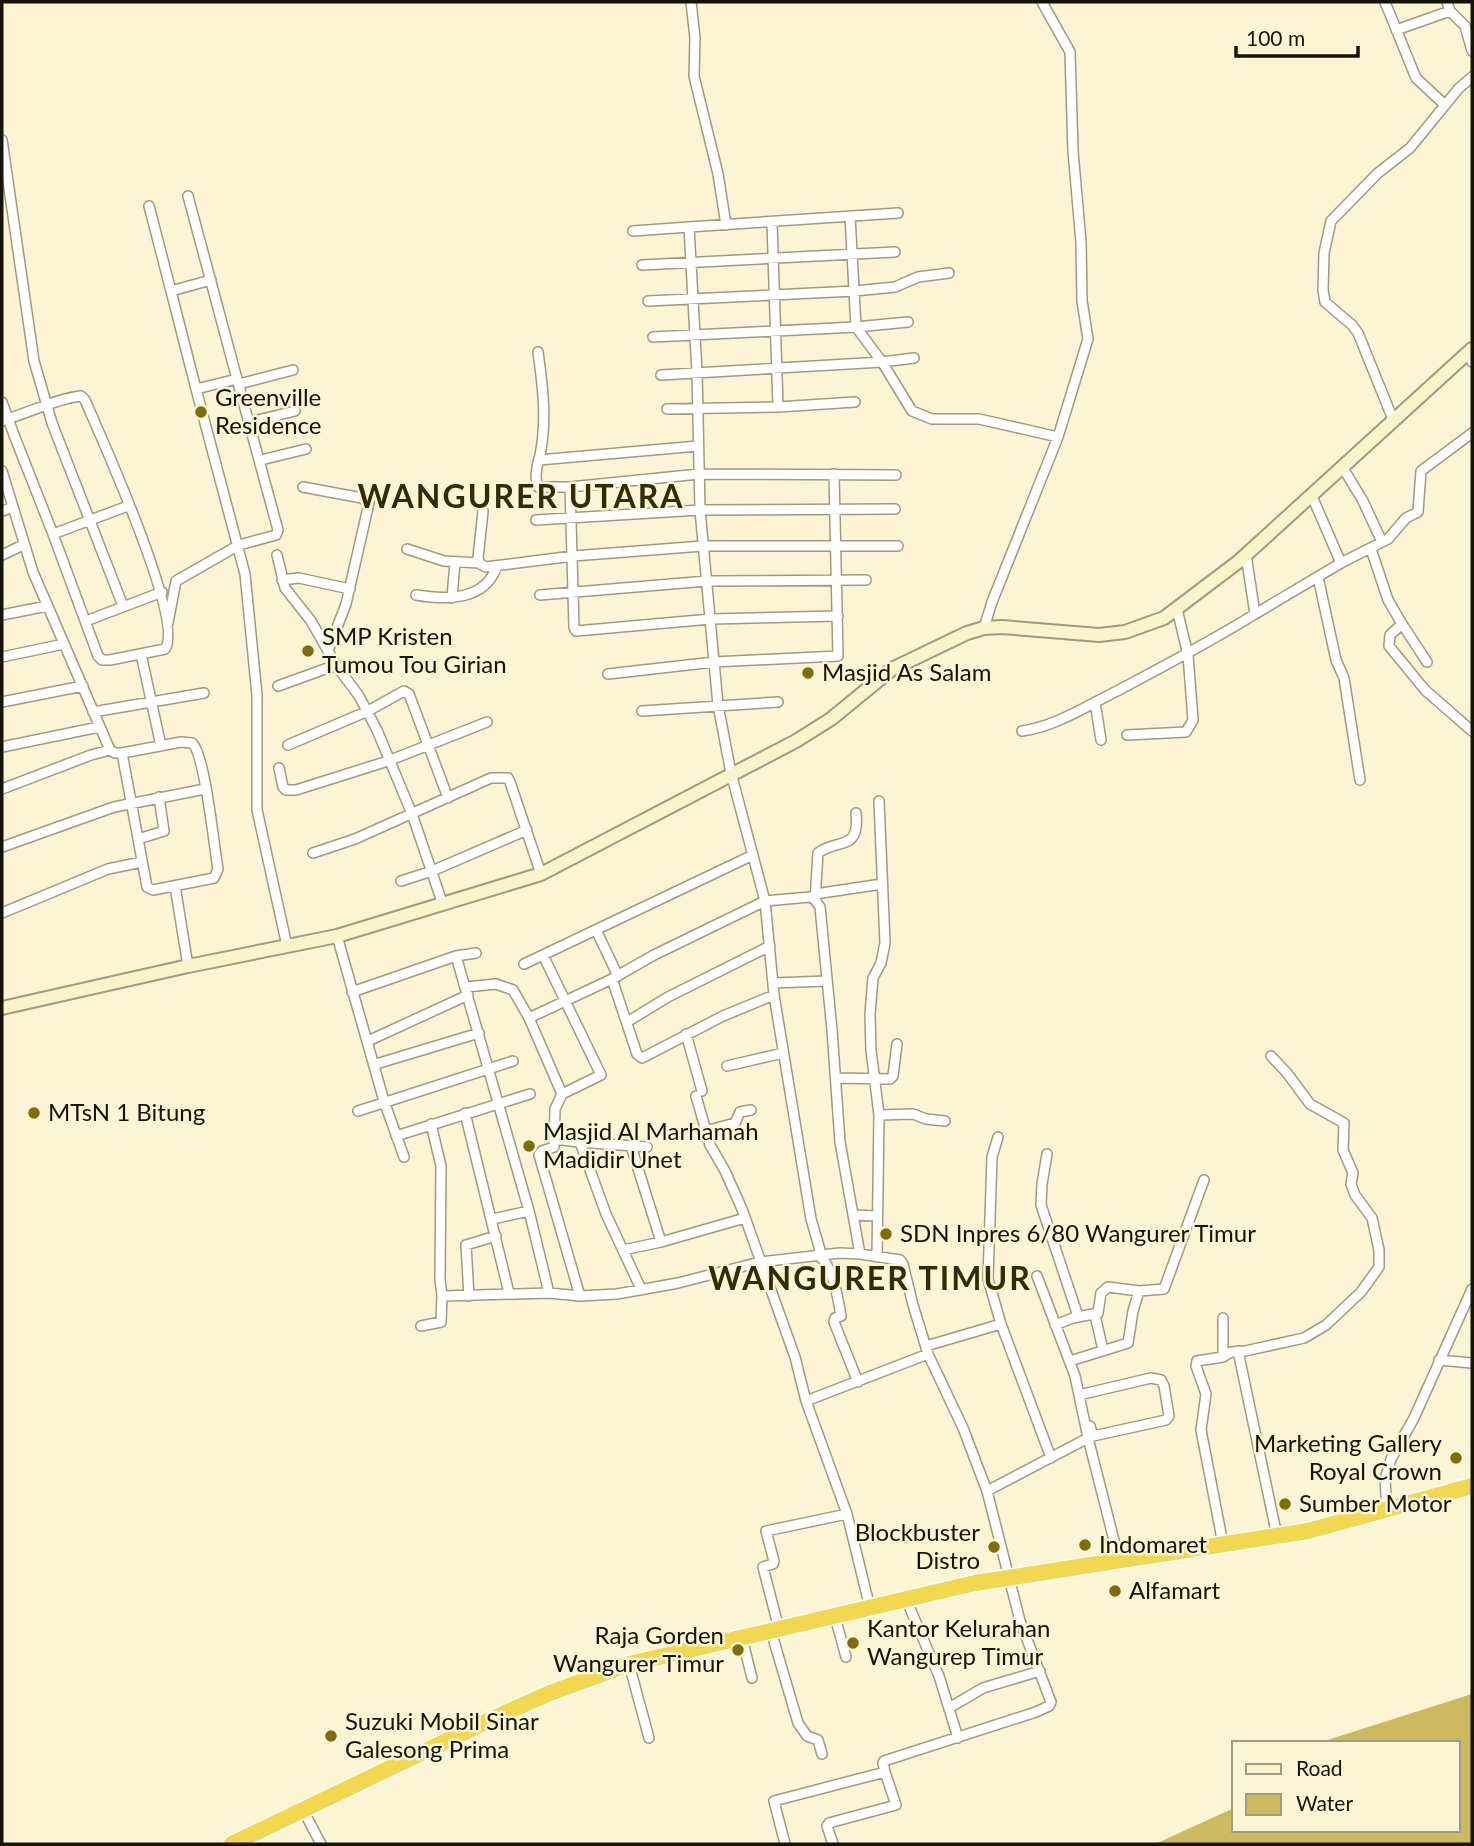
<svg xmlns="http://www.w3.org/2000/svg" width="1474" height="1846" font-family="Lato,sans-serif">
<style>
.water{fill:#ccba60}
.lines{fill:none;stroke-linecap:round;stroke-linejoin:round}
.street-casing{stroke:#a09b7e;stroke-width:12}
.secondary-casing{stroke:#a09b7e;stroke-width:16}
.highway-casing{stroke:#fff;stroke-width:19}
.street{stroke:#fff;stroke-width:9}
.secondary{stroke:#fbf3ca;stroke-width:12}
.highway{stroke:#f2d84f;stroke-width:16}
.poi-dot{fill:#7e6d09;stroke:#fbf5d6;stroke-width:2.5}
.labels{text-anchor:middle;stroke-width:5;stroke-linejoin:round;paint-order:stroke}
.poi-label{font-size:24px;fill:#161309;stroke:#fbf5d6;text-anchor:start}
.district-label{font-size:32px;font-weight:bold;letter-spacing:2px;fill:#342c01;stroke:#fbf5d6}
</style>
<rect width="100%" height="100%" fill="#fbf5d6"/>
<path class="water" d="M1472,1694V1844H1155L1234,1808V1830H1458V1743H1318Z"/>
<g class="lines">
<g class="street-casing">
<path id="street" d="M691,2L695,38L694,76L718,174L726,225
M1385,2L1416,78L1445,105
M1447,2L1450,11L1465,26L1472,51
M1396,30L1450,11
M2,140L34,361L52,423L123,606
M188,196L237,379
M149,206L171,291
M850,216L856,327L882,362L912,411L932,419H979L1058,437
M772,222L778,407
M633,231L689,227
M642,265L895,252
M648,301L855,291L895,287L918,277L949,273
M653,337L856,327L908,322
M1470,351L1472,362
M538,352C543,388 547,420 540,455C537,465 534,478 538,487H570L699,474L896,475
M661,375L882,362L914,358
M239,384L293,370
M196,389L171,291L211,280
M2,402L14,435L53,534L98,656L102,660H110L165,649C185,622 101,437 85,400L81,396C59,398 30,412 7,419L2,421
M667,409L778,407L855,402
M250,422L295,411
M1394,422L1358,333L1352,325L1325,302L1323,290L1324,253L1331,221L1378,173L1410,148L1459,88L1472,77
M261,460L306,449
M539,460L698,446
M1343,468L1363,501L1382,542
M2,471L33,572L110,750
M303,487L362,498L369,503L346,604L328,651
M570,487L574,627L576,631L711,619L838,616
M1311,494L1341,563
M2,511L13,507
M483,511L478,558L480,564L486,567L573,556L703,546H898
M536,520L700,510L895,509
M53,534L128,506
M407,549L444,561L480,563
M1371,549L1388,600L1402,624L1390,635L1389,646L1425,690L1472,731
M2,555L23,545
M277,555L285,588L311,621L336,665L359,696L377,730L412,814L443,905
M1318,577L1336,660L1344,678L1360,780
M282,580L299,578L350,589
M416,595C447,600 485,601 497,566
M540,595L707,581L866,580
M452,598L455,562
M1255,614L1341,563L1388,539L1406,518L1418,512L1421,471L1472,433
M2,615L47,606
M86,621L162,592
M168,623L176,581L239,545L276,535L278,530L237,379L196,389L245,574L257,695V810L287,946
M1402,624L1427,662
M984,628L992,602L1058,437L1088,339L1082,301L1081,242L1073,151L1070,52L1042,2
M141,654L161,746
M2,657L64,644
M608,674L714,662L838,656L834,474
M278,686L336,665
M2,702L83,686
M1095,702L1101,740
M642,711L778,702
M93,712L204,693
M1022,731C1054,727 1087,706 1117,691C1164,666 1210,642 1255,614L1246,555
M1127,735L1186,732L1193,720L1188,655L1177,609
M288,745L368,711L404,691L409,694L448,798
M2,747L99,727
M279,768L283,787L286,790H296L388,761L487,722
M2,789L91,755L110,750L115,753H122L181,742L192,743C205,753 214,847 218,869L214,878L153,890L147,887L122,753
M138,839L164,831L159,797
M2,847L114,807L205,789
M313,853L355,839L491,778H508L510,782L541,874
M401,881L432,871L527,830
M175,886L188,966
M815,894L882,884
M815,900L818,853C838,838 860,852 856,813
M2,913L108,869L142,862
M596,930L618,976
M337,936L384,1101L404,1157
M543,955L601,1075L562,1094L555,1109L554,1147L542,1151L539,1155L580,1296
M456,956L529,1211L549,1293
M524,964L753,855
M612,979L637,1054L642,1058L723,1016L774,995
M773,983L827,981
M466,987L496,984L513,990L529,1018
M352,992L456,956L476,953
M627,1022L668,997L770,946
M686,1034L702,1091
M368,1041L468,995
M376,1064L479,1033
M727,1066L783,1053
M836,1078L890,1079L893,1076L897,1044
M562,1094L529,1018L612,979L654,955L765,901L774,995L811,1219L820,1250L818,1255C833,1265 838,1298 841,1316L835,1318L834,1322L858,1382
M696,1096L710,1145L725,1171L742,1209L795,1357L806,1401L847,1514L870,1608
M358,1111L513,1061
M465,1113L509,1293
M879,1115L913,1114L926,1119L945,1121
M431,1124L441,1166L440,1280L442,1295L444,1296L549,1293L580,1296L617,1294L678,1283L760,1262L840,1253L860,1254
M705,1131L735,1123L740,1112L751,1110
M396,1136L530,1094
M998,1137L992,1157L988,1279L1001,1324
M555,1139L579,1142L581,1145L606,1214L641,1289
M579,1142L647,1147
M1047,1154L1042,1184L1041,1205L1078,1316
M853,1215L876,1216
M493,1219L529,1211
M661,1242L745,1218
M623,1250L661,1242L631,1146
M877,1257L879,1115L871,1050L870,1014L873,978L881,963L885,943L879,801
M1037,1276L1075,1376L1088,1438L1119,1560
M469,1296L466,1245L496,1236
M1095,1315L1103,1350
M1055,1325L1073,1318L1098,1313L1101,1293L1108,1287L1139,1291L1164,1289L1204,1180
M421,1326L441,1322L442,1295
M926,1346L1001,1324L1051,1458
M1238,1351L1277,1536
M1223,1357V1318
M1439,1360L1472,1363
M1070,1361L1128,1343L1133,1311L1139,1291
M1079,1395L1151,1378L1161,1380L1164,1386L1169,1416L1166,1420L1093,1436L1090,1426
M806,1401L928,1354
M987,1491L1088,1438
M1387,1511L1385,1479L1391,1459L1414,1418L1472,1289
M1223,1544L1201,1430L1206,1394L1196,1366L1197,1361L1223,1357L1231,1352L1245,1351L1304,1338L1326,1325L1361,1292L1379,1267V1250L1372,1218L1355,1195L1351,1184L1353,1173L1343,1150L1344,1123L1310,1104L1287,1073L1271,1056
M906,1599L939,1676L958,1738
M835,1617L846,1657
M779,1629L763,1567L773,1564L774,1561L766,1531L847,1514
M771,1631L798,1723L807,1736L818,1740L822,1754
M742,1638L752,1678
M629,1664L649,1738
M949,1708L983,1688L1040,1671
M303,1810L321,1844
M785,1844L774,1801L885,1772L883,1763L884,1761L1036,1712L1049,1706L1051,1702L1020,1621L987,1491L963,1428L928,1354L913,1305L903,1264L900,1260L860,1254L840,1142L832,1030L820,907L815,900L810,897L765,901L731,773L718,705L700,510L697,372L689,227L898,213
M833,1844L827,1826L829,1823L896,1805L885,1772"/>
</g>
<g class="secondary-casing">
<path id="secondary" d="M2,1008L188,966L337,936L541,874L796,741L831,719L892,669L967,633L984,628L1002,627L1099,635L1125,632L1164,618L1238,562L1472,349"/>
</g>
<g class="highway-casing">
<path id="highway" d="M232,1844L492,1719L550,1693L629,1664L975,1583L1308,1531L1472,1486"/>
</g>
<use href="#street" class="street"/>
<use href="#secondary" class="secondary"/>
<use href="#highway" class="highway"/>
</g>
<g class="poi-dot">
<circle cx="201" cy="412" r="7"/>
<circle cx="308" cy="651" r="7"/>
<circle cx="808" cy="673" r="7"/>
<circle cx="34" cy="1113" r="7"/>
<circle cx="529" cy="1146" r="7"/>
<circle cx="886" cy="1234" r="7"/>
<circle cx="1456" cy="1458" r="7"/>
<circle cx="1285" cy="1504" r="7"/>
<circle cx="1085" cy="1545" r="7"/>
<circle cx="994" cy="1547" r="7"/>
<circle cx="1115" cy="1591" r="7"/>
<circle cx="853" cy="1643" r="7"/>
<circle cx="738" cy="1650" r="7"/>
<circle cx="331" cy="1736" r="7"/>
</g>
<g class="labels">
<g class="poi-label">
<text x="215" y="406">Greenville<tspan x="215" dy="28">Residence</tspan></text>
<text x="322" y="645">SMP Kristen<tspan x="322" dy="28">Tumou Tou Girian</tspan></text>
<text x="822" y="681">Masjid As Salam</text>
<text x="48" y="1121">MTsN 1 Bitung</text>
<text x="543" y="1140">Masjid Al Marhamah<tspan x="543" dy="28">Madidir Unet</tspan></text>
<text x="900" y="1242">SDN Inpres 6/80 Wangurer Timur</text>
<text x="1442" y="1452" text-anchor="end">Marketing Gallery<tspan x="1442" dy="28">Royal Crown</tspan></text>
<text x="1299" y="1512">Sumber Motor</text>
<text x="980" y="1541" text-anchor="end">Blockbuster<tspan x="980" dy="28">Distro</tspan></text>
<text x="1099" y="1553">Indomaret</text>
<text x="1129" y="1599">Alfamart</text>
<text x="867" y="1637">Kantor Kelurahan<tspan x="867" dy="28">Wangurep Timur</tspan></text>
<text x="724" y="1644" text-anchor="end">Raja Gorden<tspan x="724" dy="28">Wangurer Timur</tspan></text>
<text x="345" y="1730">Suzuki Mobil Sinar<tspan x="345" dy="28">Galesong Prima</tspan></text>
</g>
<g class="district-label">
<text x="521" y="508">WANGURER UTARA</text>
<text x="870" y="1290">WANGURER TIMUR</text>
</g>
</g>
<rect width="1474" height="1846" fill="none" stroke="#161309" stroke-width="7"/>
<rect x="1232" y="1741" width="228" height="91" fill="#fbf5d6" stroke="#9f9b84" stroke-width="2"/>
<rect x="1246" y="1764" width="35" height="10" fill="#fbf3ca" stroke="#9f9b84" stroke-width="2"/>
<text x="1296" y="1776" font-size="21" fill="#161309">Road</text>
<rect x="1246" y="1794" width="35" height="21" fill="#ccba60" stroke="#9f9b84" stroke-width="2"/>
<text x="1296" y="1811" font-size="21" fill="#161309">Water</text>
<path d="M1236 46v10h122v-10" fill="none" stroke="#161309" stroke-width="3.5"/>
<text x="1246" y="46" font-size="21" fill="#161309" stroke="#fbf5d6" stroke-width="5" paint-order="stroke">100 m</text>
</svg>
